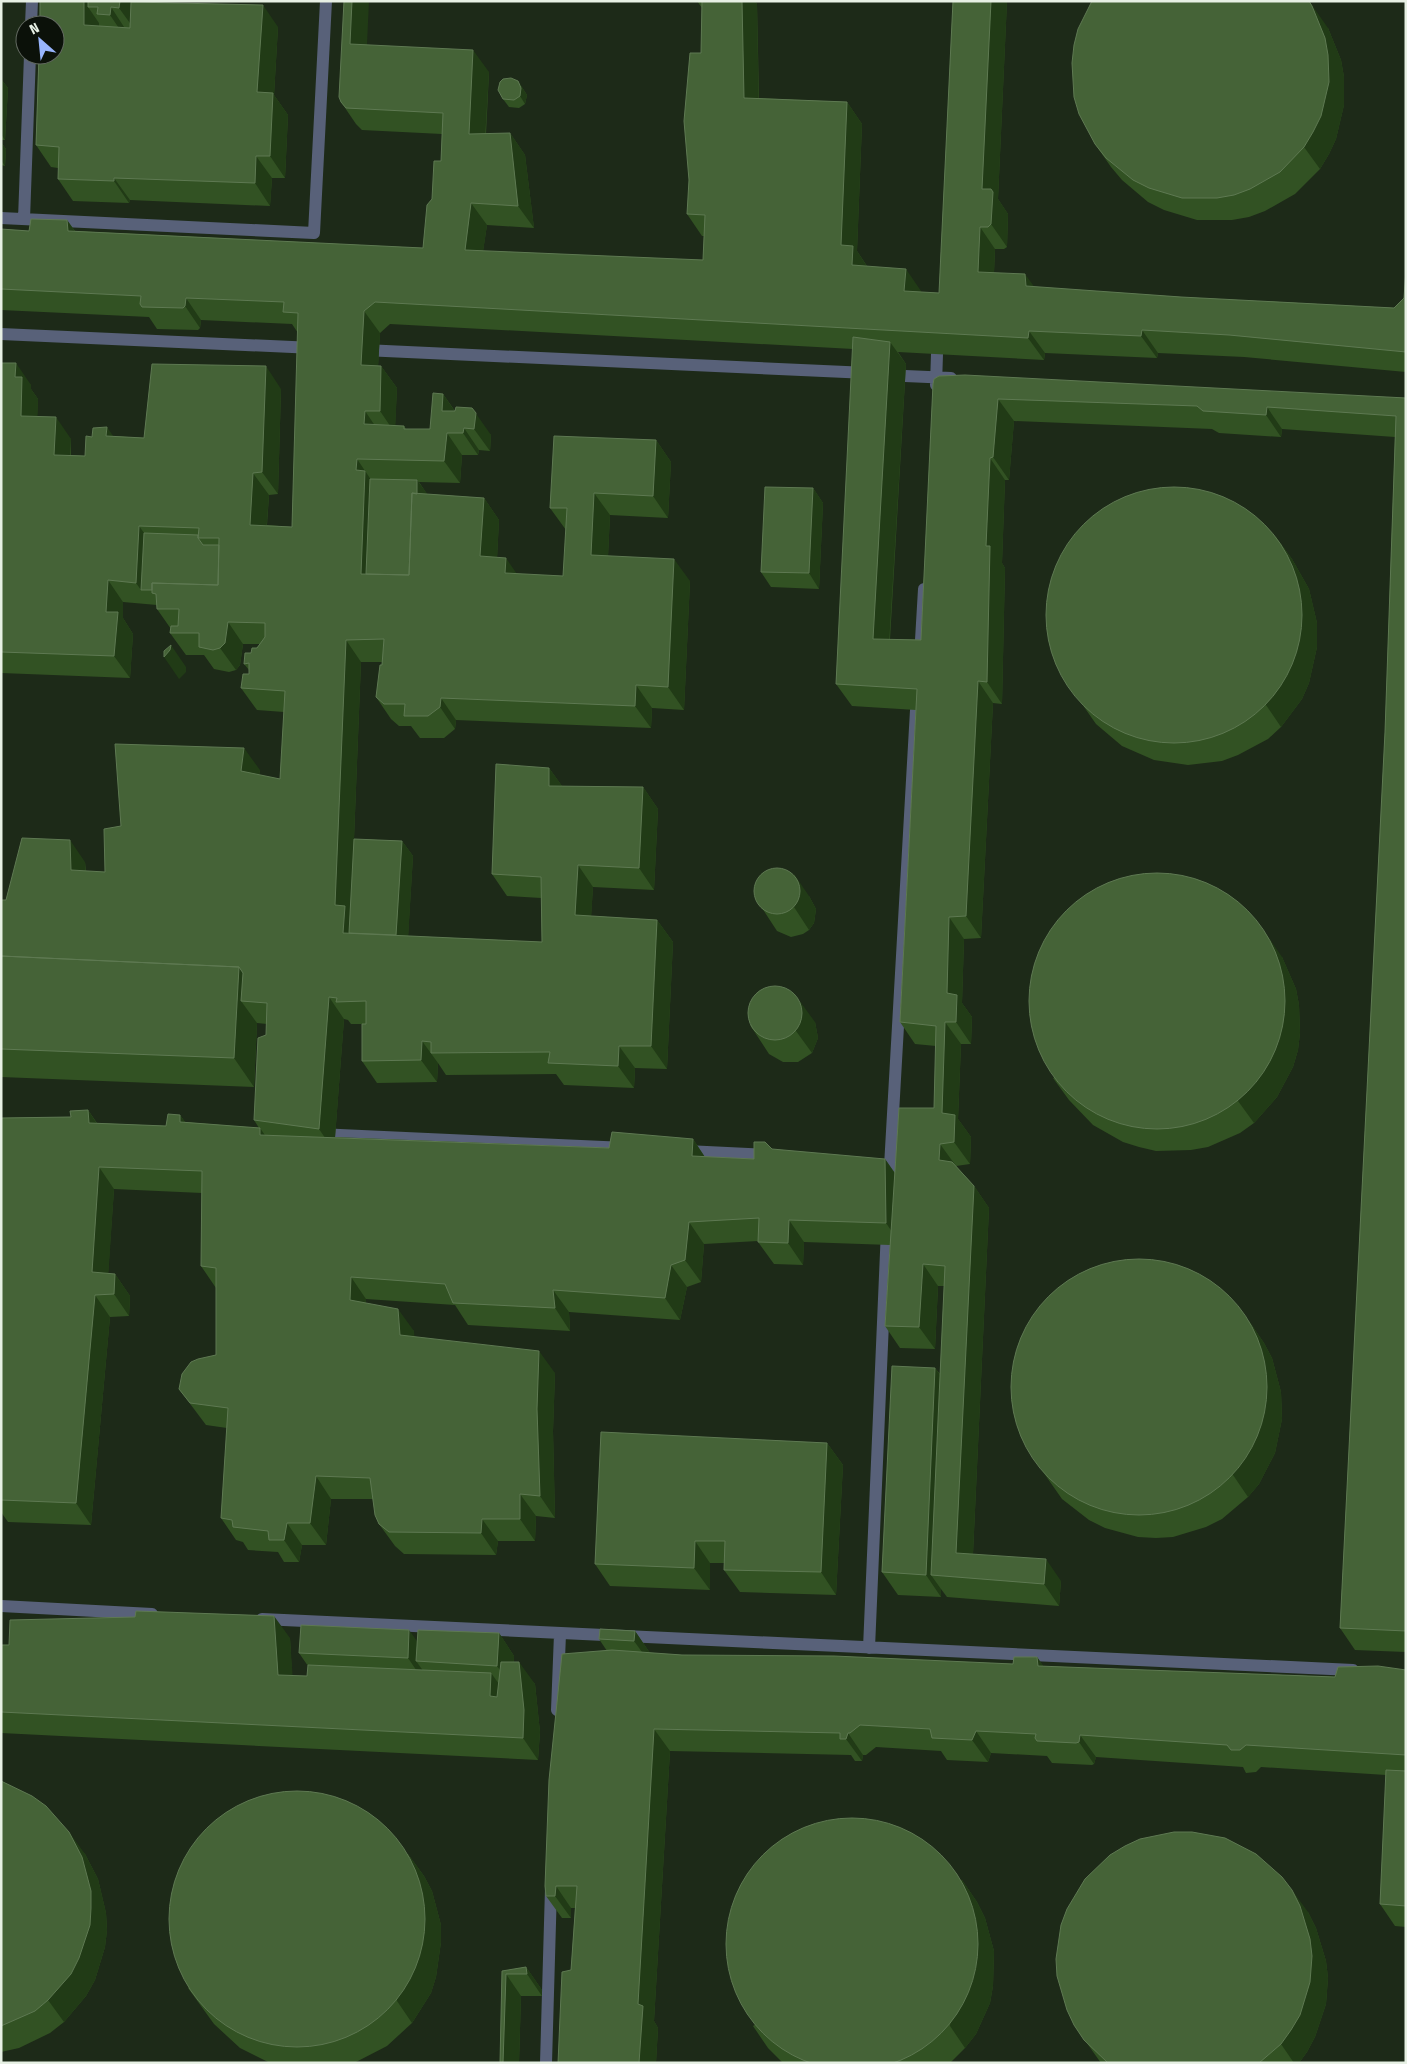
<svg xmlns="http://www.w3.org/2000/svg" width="1407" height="2064" font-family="'Fira Sans Condensed',sans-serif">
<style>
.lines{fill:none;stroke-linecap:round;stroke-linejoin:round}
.service{stroke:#586179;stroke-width:12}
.wall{fill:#325223;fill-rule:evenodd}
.shaded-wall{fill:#213b16}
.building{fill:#456337;stroke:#5e7952}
</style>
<rect width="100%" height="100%" fill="#1d2a18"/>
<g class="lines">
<path class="service" d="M31,25L32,1
M1,218L314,233L326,1
M24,219L30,55
M1,334L314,348
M364,350L868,373
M905,376L951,378
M936,385L937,354
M920,657L924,589
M318,1134L626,1148
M686,1151L770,1155
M889,1184L916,710
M1,1606L152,1614
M262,1619L1353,1670
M869,1648L887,1229
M557,1710L560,1634
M546,2063L551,1888"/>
</g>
<path class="wall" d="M40,1H136V3L278,27L274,95L288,115L285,178H272L270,206L130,200L129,203L73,201L58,179V168L51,167L36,145Z
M697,1H755L757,4L759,98L847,102L862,124L857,251L867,266L921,291V292L939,293L953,1H1007L998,199L1008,214L1007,247L1004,249H995L994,273L1035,287L1181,297L1394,308L1404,298L1406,270V372L1244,357L1158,353L1157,358L1045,353L1044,360L898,352L906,364L890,639L921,640L933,384L1406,398V1652L1355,1650L1340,1628L1385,732L1395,437L1282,429L1281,437L1219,433L1212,429L1014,421L1009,480H1005L1002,563L1005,568L1002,704L993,703L981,938L964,939L962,1003L972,1017L971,1044H961L958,1119L971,1137L970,1164L956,1166L974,1186L989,1208L973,1554L1061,1581L1059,1606L947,1597L941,1589V1597L898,1595L882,1572L935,1368L940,1374L944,1286H938L935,1349L900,1348L885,1326L890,1245L804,1242L803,1265L774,1264L758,1242V1241L704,1244L701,1282L687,1287L680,1320L569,1312L570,1331L468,1325L455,1305L366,1299V1303L414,1331V1337L555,1373L553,1431L555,1518L536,1516L535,1541H498L496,1555L404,1554L395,1546L379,1524L373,1499H331L326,1545H302L299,1562H284L278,1552L248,1550L243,1542L236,1540L221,1518L227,1428L206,1425L179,1389L216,1355V1288L201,1266L202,1193L114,1189L108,1274H115L130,1296L129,1316L110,1317L91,1525L8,1522L1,1512V1118L71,1117L88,1110L97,1123L166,1126L180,1115L185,1122L259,1128L254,1120L266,1035L267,1024L257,1023L254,1087L1,1077V900H6L85,862L86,871L105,872L121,826L260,770L259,775L280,779L284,712L257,710L241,688L249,674V670L244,664L251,653L260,644H243L240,665L236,670L229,672L214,669L204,655H186L170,633L171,629L157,609V605L123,602V618L133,634L130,678L1,673V363L31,385V389L38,399L37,416L71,439V455L85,456L92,437L113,436L144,438L281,389L278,494L269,495L267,525L292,527L298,333L292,324L201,320L200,328L198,330L157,329L149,317L1,310V229L29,231L67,220L75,231L423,248L432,199L441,161L442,134L362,130L356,124L341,102L367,45L489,72L486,134L510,133L525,155L534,228L487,225L483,251L703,260L704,236H702L687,214L701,53L702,8ZM390,324L853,349L836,684L852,706L916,710L900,1022L915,1044L936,1046L934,1108L895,1173L885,1159H754L705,1157L693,1139L609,1148L335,1137L344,1019L348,1020L351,1024H366L362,1061L377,1083L437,1082L438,1063L446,1075L556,1074L564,1085L634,1088L635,1068L667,1069L673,942L657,920L591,916L593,887L654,890L658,809L643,787L562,786L549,768L492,874L507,896L541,898L542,942L408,936L413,856L402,841L354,839L361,662H382L376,697L391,719L399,726H411L420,738H444L455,729L456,720L651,728L652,708L684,710L690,581L608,556L610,515L668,518L671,462L656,440L550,508L566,530L563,576L517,574L497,558L499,520L484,498L427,494L419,482L460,483L462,455H478L479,450L490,451L491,435L455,411L443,394L430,429H406L404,426H395L397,388L381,366H378L380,333Z
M1328,28L1341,60L1344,77V105L1336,139L1329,154L1320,169L1295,194L1265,211L1249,217L1232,220H1197L1164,210L1148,202L1122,180L1111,167L1095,144Z
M1,79L8,88L5,140H1Z
M518,81L527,95L525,104L519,108L509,107L503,99Z
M1,142L6,149L5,166L1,165Z
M813,488L823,503L819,589L771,587L761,572Z
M1276,537L1292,559L1309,589L1317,623V647L1309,683L1302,699L1281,727L1268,739L1238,755L1222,761L1188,765L1154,760L1122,746L1096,724L1061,674Z
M809,896L816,909L814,923L809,930L803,934L791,937L777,931L762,908Z
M1282,957L1296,989L1299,1005L1300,1033L1298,1050L1293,1067L1277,1097L1254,1123L1240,1133L1208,1147L1191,1150L1156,1151L1139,1147L1123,1142L1093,1125L1069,1100L1053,1078Z
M815,1022L818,1038L812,1053L798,1062H783L769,1054L750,1025Z
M1249,1321L1264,1343L1272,1358L1281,1392L1282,1419L1275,1453L1259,1484L1248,1497L1222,1519L1206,1527L1173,1537L1156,1538L1138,1537L1105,1528L1089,1520L1062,1499L1027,1449Z
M827,1443L843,1465L836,1595L740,1592L724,1570L725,1563H710V1590L610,1586L595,1564Z
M635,1631L650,1653L682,1655L1013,1664L1037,1657L1043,1666L1335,1677L1406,1670V1927L1395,1926L1380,1904L1386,1775L1261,1767L1256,1772L1246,1773L1243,1767L1096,1757L1094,1764L1092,1765L1052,1763L1047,1756L991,1753L988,1762L947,1760L941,1751L876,1747L866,1755H863L862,1761H855L851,1755L670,1751L654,2021L658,2028L656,2063H558L571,1970L575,1908H571V1918H562L546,1896L607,1651L599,1639Z
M499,1633L514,1656V1662L535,1684L540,1732L538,1760L1,1733V1645L290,1638L292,1676H307L308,1666L299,1653Z
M1,1781L85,1854L98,1879L106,1913L107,1930L105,1947L95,1980L86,1996L64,2022L50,2033L19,2048L1,2052Z
M408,1854L424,1876L432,1891L441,1925V1942L436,1977L431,1993L412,2023L387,2046L356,2062L354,2063H270L240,2048L214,2024L188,1988Z
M962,1880L977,1902L985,1918L994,1951L993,1986L990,2003L976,2034L965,2048L950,2063H783L768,2048L753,2026Z
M1308,1912L1316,1928L1326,1961L1328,1978L1326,2004L1315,2037L1307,2052L1299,2063H1101L1074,2025Z
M526,1967L542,1990V1996H521L519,2063H500L502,1971Z"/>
<path class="shaded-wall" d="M84,1H99L98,7H88L99,23V47L84,25Z
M120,1H136L135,30L119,8Z
M352,1H369L366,66L350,44Z
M742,1H755L757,4L759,120L744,98Z
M991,1H1007L998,199L1008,214L1007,247L991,224L982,189Z
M1309,1L1328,28L1341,60L1344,77V105L1336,139L1329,154L1320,169L1304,147Z
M263,5L278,27L274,95L288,115L285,178L270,156L257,92Z
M111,7L126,30L125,37L110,15Z
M473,50L489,72L484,156L469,134Z
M1,79L8,88L5,140L1,134Z
M518,81L527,95L525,104L520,96Z
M847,102L862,124L857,251L868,268L852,265L841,245Z
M510,133L525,155L534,228L518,206Z
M1,142L6,149L5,166L1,160Z
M256,156L272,178L270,206L255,183Z
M114,178L130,200L129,203L114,181Z
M471,203L487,225L480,272L465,250Z
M67,220L83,243L68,231Z
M980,227L995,249L993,294L978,272Z
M906,269L921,291L920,313L904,291Z
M1025,274L1041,296L1026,286Z
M186,298L201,320L200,328L185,306Z
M364,311L380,333L377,387L361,365Z
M1142,330L1158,353L1157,358L1141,336Z
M1029,331L1045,353L1044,360L1028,338Z
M890,342L906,364L888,661L873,639Z
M16,363L31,385V389L38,399L37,438L21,416L15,377Z
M266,366L281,389L278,494L262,472Z
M381,366L397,388L395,433L380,411Z
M443,394L458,416L442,411Z
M998,399L1014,421L1009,480L993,457Z
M1267,407L1282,429L1281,437L1266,415Z
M472,408L491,435L490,451L474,429Z
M365,411L380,433L364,424Z
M56,417L71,439L69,477L54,455Z
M107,427L122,449L106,436Z
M464,428L479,450L478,455L463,433Z
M447,433L462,455L460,483L444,461Z
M656,440L671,462L668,518L653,496Z
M990,458L1005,480L1002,563L1005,568L1002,704L987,682L986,546Z
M357,459L380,493L377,581L361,574L356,470Z
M253,473L269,495L265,547L250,525Z
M417,480L428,495L414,582Z
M813,488L823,503L819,589L809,573Z
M594,493L610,515L607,577L591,555Z
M484,498L499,520L496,579L480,556Z
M139,526L155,548L141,590L136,583Z
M1276,537L1292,559L1309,589L1317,623V647L1309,683L1302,699L1281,727L1266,705Z
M506,558L521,580L505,573Z
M674,559L690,581L684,710L668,687Z
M108,580L123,602V618L133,634L130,678L114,656L106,612Z
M228,622L243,644L240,665L236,670L220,648Z
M346,640L361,662L351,914L360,940L343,933L335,905Z
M171,645L186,667V672L179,679L164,657Z
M978,681L993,703L981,938L966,916Z
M636,685L652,708L651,728L635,706Z
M441,698L456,720L455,729L440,707Z
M244,748L260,770L256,793L241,771Z
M549,768L565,790L549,786Z
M643,787L658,809L654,890L639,868Z
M70,840L85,862L87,892L71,870Z
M402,841L413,856L407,957L396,942Z
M578,865L593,887L590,937L575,915Z
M794,874L809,896L816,909L814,923L809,930L794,907Z
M949,917L964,939L962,1003L972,1017L971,1044L956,1022L947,993Z
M657,920L673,942L667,1069L651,1046Z
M1267,935L1282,957L1296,989L1299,1005L1300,1033L1298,1050L1293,1067L1277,1097L1254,1123L1238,1101Z
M239,967L259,995L241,1001L257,1023L254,1087L234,1058Z
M329,997L344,1019L334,1151L319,1129Z
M799,1000L815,1022L818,1038L812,1053L796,1031Z
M945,1022L961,1044L958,1119L971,1137L970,1164L954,1142L942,1113Z
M422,1041L438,1063L437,1082L421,1060Z
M619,1046L635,1068L634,1088L618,1066Z
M88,1110L103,1133L89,1123Z
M180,1115L196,1137L180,1122Z
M260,1128L275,1150L260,1135Z
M693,1139L708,1162L692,1156Z
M940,1144L956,1166L939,1160Z
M885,1159L900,1181L901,1245L886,1223Z
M99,1167L114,1189L107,1295L92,1272Z
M974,1186L989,1208L972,1575L956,1553Z
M789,1220L804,1242L803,1265L788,1243Z
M689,1222L704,1244L701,1282L685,1260Z
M923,1264L938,1286L935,1349L919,1327Z
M671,1265L687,1287L680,1320L665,1298Z
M115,1274L130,1296L129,1316L114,1294Z
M351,1277L366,1299L365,1322L350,1300Z
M553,1290L569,1312L570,1331L555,1308Z
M95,1295L110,1317L91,1525L76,1503Z
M398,1309L414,1331L416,1357L400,1335Z
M1249,1321L1264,1343L1272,1358L1281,1392L1282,1419L1275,1453L1259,1484L1248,1497L1233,1475Z
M539,1351L555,1373L553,1431L555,1518L540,1496L537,1409Z
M935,1368L951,1390L931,1575L941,1589V1597L926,1575Z
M827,1443L843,1465L836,1595L821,1572Z
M316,1476L331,1499L326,1545L310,1523Z
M520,1494L536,1516L535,1541L520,1519Z
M482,1519L498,1541L496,1555L481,1533Z
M287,1523L302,1545L299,1562L284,1540Z
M695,1541L710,1563V1590L694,1568Z
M1046,1559L1061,1581L1059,1606L1044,1584Z
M274,1616L290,1638L294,1697L278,1675Z
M409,1630L425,1652L416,1661L424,1672L423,1680L408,1658Z
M635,1631L650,1653V1663L634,1641Z
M499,1633L514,1656L513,1688L497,1666Z
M1037,1657L1053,1680L1038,1666Z
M519,1662L535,1684L540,1732L538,1760L523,1738Z
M491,1673L507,1695L505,1719L490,1696Z
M654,1729L670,1751L654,2021L658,2028L656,2063H639L638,2004Z
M976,1731L991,1753L988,1762L972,1740Z
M848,1733L863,1755L862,1761L846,1739Z
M1080,1735L1096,1757L1094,1764L1079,1742Z
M69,1832L85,1854L98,1879L106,1913L107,1930L105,1947L95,1980L86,1996L64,2022L48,2000Z
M408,1854L424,1876L432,1891L441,1925V1942L436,1977L431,1993L412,2023L397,2001Z
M962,1880L977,1902L985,1918L994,1951L993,1986L990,2003L976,2034L965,2048L950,2026Z
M556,1886L571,1908V1918L555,1896Z
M1292,1890L1308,1912L1316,1928L1326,1961L1328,1978L1326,2004L1315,2037L1307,2052L1299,2063H1294L1281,2044Z
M526,1967L542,1990V1996L527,1974Z
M506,1974L521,1996L519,2063H503Z"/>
<path class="building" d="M40,1H84V25L130,28L131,2L263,5L257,92L273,93L270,156H256L255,183L114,178V181L58,179L59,147L36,145L39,55H55V25H40Z
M88,1H120L119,8L111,7L110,15L97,14L98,7H88Z
M344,1H352L350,44L473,50L469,134L510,133L518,206L471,203L465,250L703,260L705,215L687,214L689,180L684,121L690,53H701L702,1H742L744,98L847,102L841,245L853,246L852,265L906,269L904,291L939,293L953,1H991L982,189H991L993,192L991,224L988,227H980L978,272L1025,274L1026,286L1181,297L1394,308L1404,298L1406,270V352L1229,335L1142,330L1141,336L1029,331L1028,338L375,302L364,311L361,365L381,366L380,411H365L364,424L404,426V429H430L433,393L443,394L442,411H455L456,407L472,408L476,413L474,429L464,428L463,433H447L444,461L357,459L356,470L365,471L361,574L409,575L412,493L484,498L480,556L506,558L505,573L563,576L567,508H550L554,436L656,440L653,496L594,493L591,555L674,559L668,687L636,685L635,706L441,698L440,707L428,716H404L405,704H384L376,697L380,665H382L384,639L346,640L335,905L345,906L343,933L542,942L541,877L492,874L496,764L549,768V786L643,787L639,868L578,865L575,915L657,920L651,1046H619L618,1066L548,1063L550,1052L431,1053V1042L422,1041L421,1060L362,1061V1024H366V1001L336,1002L337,998L329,997L319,1129L254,1120L258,1038L266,1035L267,1003L241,1001L243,973L239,967L1,956V900H6L22,838L70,840L71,870L105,872L104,829L121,826L115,744L244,748L241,771L280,779L285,691L241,688L243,674H249V663L244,664L245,653H251L252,648H257L265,637V623L228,622L225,643L220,648L213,650L199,647V633H170L171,626H178L179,609H157L156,594L152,593V583L218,585L219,538H198L199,528L139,526L136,583L108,580L106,612H118L114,656L1,652V363H16L15,377H22L21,416L56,417L54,455L85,456L86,436L92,437L93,428L107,427L106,436L144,438L152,364L266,366L262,472L253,473L250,525L292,527L298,313L283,312L284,302L186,298L185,306L183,308L142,307L140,304L141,296L1,289V229L29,231L31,219L67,220L68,231L423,248L427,205L432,199L434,161H441L443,113L346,108L341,102L339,97Z
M1092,1H1309L1312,6L1325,38L1328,55L1329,82L1321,116L1313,132L1304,147L1280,172L1250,189L1234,195L1217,198H1182L1149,188L1133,180L1106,158L1095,144L1079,114L1074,97L1072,63L1074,45L1078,29Z
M511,78L518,81L521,88L520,96L514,100L503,99L498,90L500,82L503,79Z
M853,337L890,342L873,639L921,640L933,384L934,379L939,376L965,375L1406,398V1631L1340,1628L1385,732L1396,416L1267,407L1266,415L1203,411L1197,406L998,399L993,457L990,458L986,546H990L987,682L978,681L966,916L949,917L947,993L957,995L956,1022H945L942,1113L955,1115L954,1142L940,1144L939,1160L952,1162L974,1186L956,1553L1046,1559L1044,1584L931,1575L945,1266L923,1264L919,1327L885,1326L899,1108H934L936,1026L900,1022L917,689L836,684Z
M370,479L417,480V494L412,493L409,575L366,574Z
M765,487L813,488L809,573L761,572Z
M1046 615a128 128 0 1 1 256 0a128 128 0 1 1-256 0Z
M144,533L198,535V538L203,545H219L218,585L152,583V590H141Z
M171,645L170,650L164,657V651Z
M354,839L402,841L396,935L349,933Z
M754 891a23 23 0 1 1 46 0a23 23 0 1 1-46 0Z
M1029 1001a128 128 0 1 1 256 0a128 128 0 1 1-256 0Z
M1,956L239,967L234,1058L1,1049Z
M748 1013a27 27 0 1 1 54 0a27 27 0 1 1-54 0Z
M88,1110L89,1123L166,1126L168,1114L180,1115V1122L260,1128V1135L609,1148L612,1132L693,1139L692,1156L754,1159V1142H765L772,1149L885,1159L886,1223L789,1220L788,1243L758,1242L759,1218L689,1222L685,1260L671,1265L665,1298L553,1290L555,1308L453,1303L445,1284L351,1277L350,1300L398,1309L400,1335L539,1351L537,1409L540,1496L520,1494V1519H482L481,1533L389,1532L379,1524L375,1515L370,1478L316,1476L310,1523H287L284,1540H269L268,1531L233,1527L232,1520L221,1518L228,1408L190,1403L179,1389L182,1374L191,1362L198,1359L216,1355V1268L201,1266L202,1171L99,1167L92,1272L115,1274L114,1294L95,1295L76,1503L1,1500V1118L71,1117L70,1111Z
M1011 1387a128 128 0 1 1 256 0a128 128 0 1 1-256 0Z
M892,1366L935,1368L926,1575L882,1572Z
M601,1432L827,1443L821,1572L724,1570L725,1541H695L694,1568L595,1564Z
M136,1611L274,1616L278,1675L307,1676L308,1665L491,1673L490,1696L497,1697L501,1662H519L524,1710L523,1738L1,1712V1645H9L10,1620L135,1617Z
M301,1625L409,1630L408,1658L299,1653Z
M600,1629L635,1631L634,1641L599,1639Z
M418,1630L499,1633L497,1666L416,1661Z
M612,1650L682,1655L834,1656L1013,1664L1014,1657H1037L1038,1666L1335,1677L1338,1667L1378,1666L1406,1670V1755L1246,1745L1240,1750H1231L1227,1745L1080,1735L1079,1742L1076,1743L1037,1741L1035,1738L1036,1734L976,1731L972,1740L932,1738L930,1729L860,1725L850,1733H848L846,1739H840V1733L654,1729L638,2004L643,2006L639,2063H558L562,1972L571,1970L577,1886H556L555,1896H546L545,1886L549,1780L562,1654Z
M1386,1770L1406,1771V1906L1380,1904Z
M1,1781L32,1796L46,1806L69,1832L82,1857L91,1891V1908L90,1925L79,1958L71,1974L48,2000L35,2011L1,2026Z
M169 1919a128 128 0 1 1 256 0a128 128 0 1 1-256 0Z
M726 1944a126 126 0 1 1 252 0a126 126 0 1 1-252 0Z
M1174,1832H1192L1225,1838L1256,1854L1282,1877L1292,1890L1300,1906L1310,1939L1312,1956L1310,1982L1300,2015L1291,2030L1281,2044L1259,2063H1108L1084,2040L1074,2025L1067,2010L1057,1976L1056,1959L1061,1925L1067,1909L1085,1879L1110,1855L1125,1846L1140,1839Z
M526,1967L527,1974H506L503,2063H500L502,1971Z"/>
<rect width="1407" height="2064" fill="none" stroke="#e7f0e4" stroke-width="5"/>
<g transform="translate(40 40) rotate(333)"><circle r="24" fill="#0b1109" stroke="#636a61"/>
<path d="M0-4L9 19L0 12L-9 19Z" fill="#98b5fd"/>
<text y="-8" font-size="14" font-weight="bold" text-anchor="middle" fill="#e7f0e4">N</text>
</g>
</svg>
